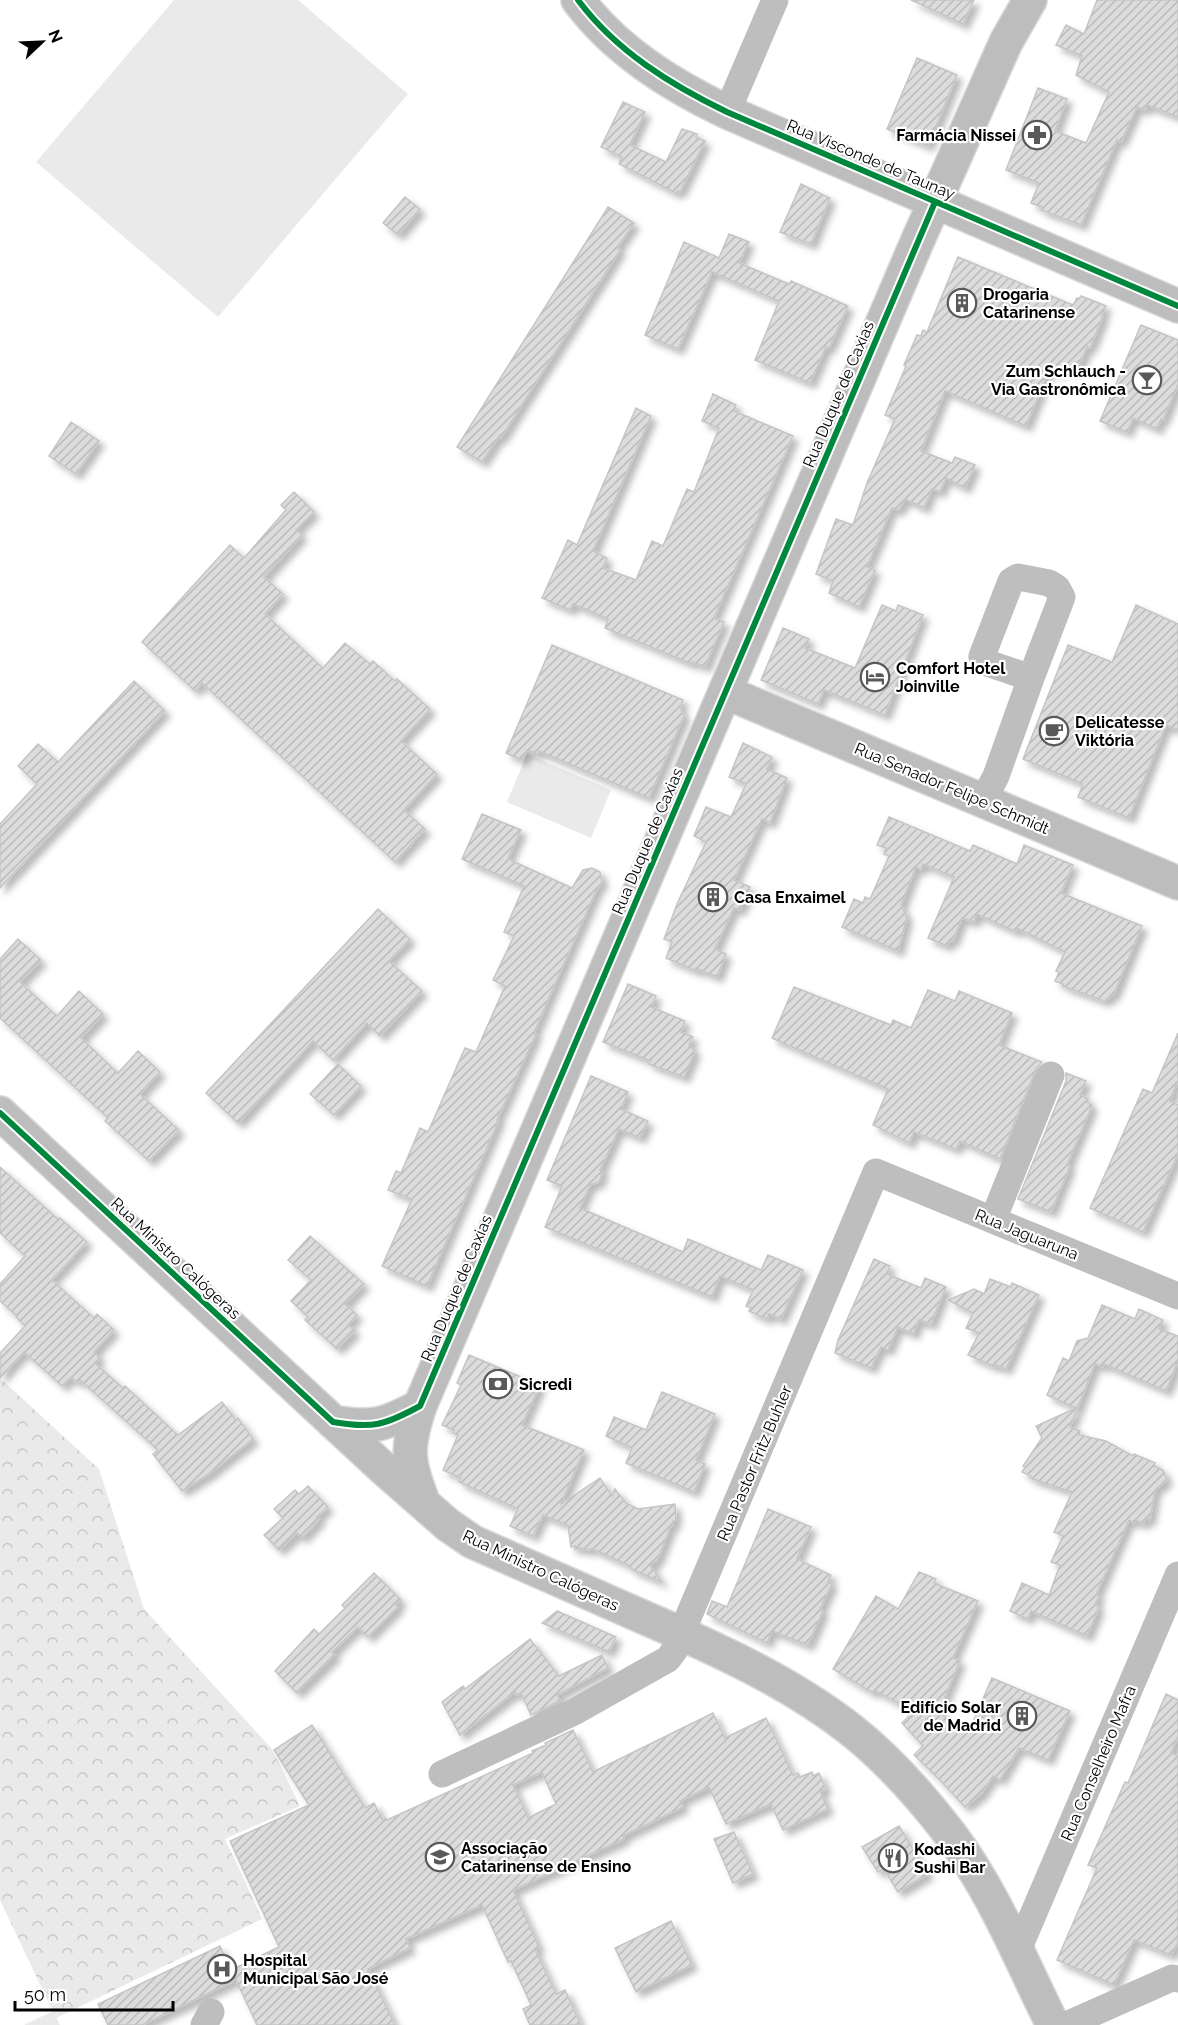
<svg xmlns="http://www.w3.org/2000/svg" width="1178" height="2025" font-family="Raleway,sans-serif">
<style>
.forest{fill:url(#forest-crowns)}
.garden{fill:#eaeaea}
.building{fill:url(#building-hatch);stroke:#c5c5c5;stroke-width:1.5;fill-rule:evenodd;filter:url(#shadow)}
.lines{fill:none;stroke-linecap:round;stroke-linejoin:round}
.major-casing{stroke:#dbdbdb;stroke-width:36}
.minor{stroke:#bebebe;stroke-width:27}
.major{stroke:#bdbdbd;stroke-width:33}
.cycleway-casing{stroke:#fff;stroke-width:10}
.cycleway{stroke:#00873e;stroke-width:6}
.labels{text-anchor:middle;stroke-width:4.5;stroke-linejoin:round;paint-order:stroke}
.poi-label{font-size:16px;font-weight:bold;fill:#000;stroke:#fff;text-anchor:start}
.street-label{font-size:16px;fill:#000;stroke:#fff}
</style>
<defs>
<pattern id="forest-crowns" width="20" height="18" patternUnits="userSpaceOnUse" patternTransform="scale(1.5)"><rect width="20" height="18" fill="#eaeaea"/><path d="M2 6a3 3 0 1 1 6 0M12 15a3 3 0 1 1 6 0" fill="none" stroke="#c7c7c7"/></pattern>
<pattern id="building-hatch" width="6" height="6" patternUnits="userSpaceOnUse" patternTransform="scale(1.5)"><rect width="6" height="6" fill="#dcdcdc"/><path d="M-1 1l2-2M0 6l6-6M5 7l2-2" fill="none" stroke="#bbb"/></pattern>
<filter id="shadow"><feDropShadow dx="5.5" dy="5.5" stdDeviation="3" flood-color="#0004"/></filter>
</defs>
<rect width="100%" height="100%" fill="#fff"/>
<path class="forest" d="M0,1378L99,1469L144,1609L272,1749L300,1806L225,1839L262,1919L56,2018L0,1900Z"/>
<path class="garden" d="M174,0H298L408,94L218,317L36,162Z
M527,754L611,790L591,838L507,802Z
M53,2011L60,2025H24Z"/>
<path class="building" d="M911,0H974L963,24Z
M1097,0H1178V117L1147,105L1145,110L1137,107L1121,142L1117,140L1081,225L1041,210L1042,207L1031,203L1039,183L1006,170L1038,88L1067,99L1055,131L1086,143L1109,92L1076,75L1082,56L1056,45L1066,25L1084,34Z
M917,58L957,75L928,146L887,129Z
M623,102L645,112L630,145L666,162L682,129L697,134L696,137L705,141L680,192L678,191L676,193L619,164L622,157L601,147Z
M801,184L830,198L811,244L780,232Z
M405,197L420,209L398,235L383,223Z
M608,207L634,223L617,248L620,250L501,438L499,436L482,462L457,447Z
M729,234L749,242L739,263L789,284L791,281L848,306L829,348L826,347L810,383L755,360L779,301L712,272L678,349L645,335L684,242L719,258Z
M958,257L1073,305L1077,298L1079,299L1081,296L1106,306L1101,316H1103L1090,348L1087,347L1079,366L1076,365L1074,370L1063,366L1060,373L1050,368L1026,426L945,391L921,451L952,463L955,457L975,465L965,488L946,478L940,492L932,489L924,508L905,499L899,510L892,508L867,567L875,570L859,607L829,593L833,581L816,574L836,519L853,525L867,483L895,419L885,415L906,366L904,365L917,335L921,336L923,330L927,332Z
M1141,325L1178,340V384L1163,420L1161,419L1157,429L1133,418L1127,432L1100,421Z
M713,394L736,405L734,411L793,436L714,618L724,622L705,667L693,662L692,664L605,628L608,619L573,604L570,610L542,598L568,540L577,545L636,408L651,416L593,551L607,558L603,568L636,580L652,541L663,546L687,489L694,492L719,428L702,421Z
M71,422L99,441L76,474L49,456Z
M294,492L314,512L296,530L302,535L264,577L283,594L265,614L323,668L345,643L370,664L373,661L395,681L397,679L430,709L401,741L437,774L404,810L425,829L395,862L202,683L195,691L142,642L230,545L244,558L286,510L281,505Z
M882,605L896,611L898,605L923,615L885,715L824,690L818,704L761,680L783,628L809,639L805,648L855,668Z
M1136,605L1178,624V730L1166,725L1129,818L1078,797L1083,784L1023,759L1068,645L1112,662Z
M552,645L683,700L680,707L684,716L649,798L539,751L538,754L527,750L522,760L506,753Z
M134,681L165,711L0,888V824L37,784L18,766L38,744L58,762Z
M743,743L772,757L767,769L787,778L770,823L762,819L734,880L750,887L740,910L734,908L715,949L726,954L717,977L698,969L697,971L666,958L672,942L664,939L677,904L706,842L694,836L706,807L731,817L746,784L729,777Z
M482,814L521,830L508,859L572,888L583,870L592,868L600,872L602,882L596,891L552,991L534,1033L536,1034L497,1120H499L427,1286L382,1266L412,1199L388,1190L396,1171L401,1173L420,1128L428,1132L465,1048L476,1052L505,986L493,980L514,936L504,932L524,886L462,859Z
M889,817L970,851L973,845L1017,864L1024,845L1073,865L1061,893L1142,926L1114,994L1104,1001L1063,986V984L1055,981L1059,972L1056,971L1065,952L1017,928L1016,932L977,914L974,922L962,918L953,941L949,940L947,946L928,938L954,877L923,864L921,870L916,867L901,905L907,917L898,951L842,927L854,899L863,903L865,897L870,899L889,856L884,854L886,848L877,845Z
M378,909L410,939L389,961L422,991L380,1036L367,1023L333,1060L313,1041L238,1123L206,1093Z
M18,939L41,960L20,982L57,1016L79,991L103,1014L81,1038L118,1073L138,1051L160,1072L140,1094L179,1130L149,1161L105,1121L108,1118L0,1018V959Z
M628,984L656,996L651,1007L685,1021L681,1032L693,1037L689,1045L695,1051L684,1077L649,1064L650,1061L603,1042Z
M794,987L891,1025L893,1020L911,1028L928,990L955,1001L959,991L1012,1013L999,1045L1042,1062L1036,1069L1000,1159L960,1141L956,1149L914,1132L909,1143L873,1125L888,1089L772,1038Z
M1178,1033V1080L1170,1101L1178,1105V1154L1143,1232L1090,1208L1143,1089L1152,1093Z
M338,1064L361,1086L334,1115L310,1094Z
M1066,1073L1086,1081L1080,1095L1088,1099L1087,1102L1092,1106L1067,1165L1070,1166L1051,1212L1018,1199L1066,1081Z
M591,1076L628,1092L621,1109L648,1121L640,1138L619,1129L600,1170L603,1171L599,1182L590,1185L580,1208L683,1252L688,1239L761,1270L768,1255L803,1270L781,1319L769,1314L767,1319L749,1311L751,1308L746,1306L753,1290L720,1276L712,1297L545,1227L562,1186L547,1180Z
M0,1167L58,1219L60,1218L87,1242L52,1280L94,1318L97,1314L114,1330L94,1352L100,1358L95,1363L123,1388L125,1386L178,1435L222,1402L236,1420L238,1418L253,1439L209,1474L182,1491L153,1454L158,1450L80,1380L77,1382L71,1377L62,1386L24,1352L0,1378V1353L25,1326L16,1317L17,1316L0,1301V1284L25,1256L0,1233Z
M310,1236L364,1284L345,1304L357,1315L348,1325L355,1331L337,1349L305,1320L308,1317L291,1301L311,1280L288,1260Z
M874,1259L890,1266L887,1274L921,1288L925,1278L946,1287L931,1324L919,1320L913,1334L898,1327L888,1350L881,1347L871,1368L835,1353L838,1340Z
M990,1279L1011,1287L1012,1283L1039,1295L1006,1369L996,1365L995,1367L968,1355L979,1333L966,1328L973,1313L948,1300L974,1289L984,1294Z
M1102,1305L1135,1319L1139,1309L1163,1320L1159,1329L1178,1336V1361L1166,1391L1104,1364L1103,1367L1095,1364L1070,1427L1080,1431L1079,1435L1106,1441L1133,1456L1134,1454L1155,1463L1154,1466L1163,1470L1167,1480L1155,1490L1150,1520L1146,1518L1144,1524L1136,1520L1134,1523L1129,1520L1096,1595L1099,1596L1095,1605L1099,1607L1087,1636L1031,1611L1028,1619L1010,1611L1022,1583L1049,1595L1060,1565L1051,1562L1063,1536L1054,1532L1072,1492L1030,1478L1031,1476L1022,1472L1025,1467L1023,1466L1042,1438L1036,1426L1076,1408L1047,1395L1063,1358L1069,1361L1077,1341L1088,1338Z
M469,1355L540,1385L522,1425L584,1450L561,1504L600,1478L612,1496L615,1489L626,1503L638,1509L675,1504L676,1521H673V1526H671L657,1561L650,1565L662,1582L633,1570L628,1565L593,1549L585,1550L581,1548L575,1549V1546L571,1547L568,1525L543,1515L533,1536L510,1526L518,1509L459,1482L461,1478L443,1470L458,1435L453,1433L454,1430L442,1425L461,1385L457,1383Z
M662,1392L715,1414L696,1460L705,1464L694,1492L626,1463L632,1448L606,1436L614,1417L646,1430Z
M308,1486L328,1507L317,1517L320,1519L302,1538L297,1533L279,1550L264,1535L283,1518L274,1509L295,1490L299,1494Z
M768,1509L811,1527L797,1559L831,1575L828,1582L832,1584L820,1609L823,1611L808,1645L772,1631L767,1643L707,1614L712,1601L727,1607Z
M919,1572L936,1579L934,1583L978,1601L953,1658L960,1661L939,1711L950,1722L969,1731L992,1678L1070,1711L1048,1760L1019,1748L1000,1780L993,1776L982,1793L965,1807L936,1776L914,1755L923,1746L902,1723L914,1711L874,1690L873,1693L833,1669L876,1596L898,1609Z
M374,1573L401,1600L396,1605L398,1607L368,1637L358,1627L332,1652L335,1655L297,1693L275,1671L314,1629L319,1634L345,1608L342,1605Z
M557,1611L616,1637L609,1652L542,1623Z
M530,1639L559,1676L602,1655L608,1668L557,1695L560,1701L531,1715L521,1693L517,1695L515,1692L460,1735L442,1702L463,1686L465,1689Z
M1166,1694L1178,1700V1736L1171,1753L1178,1756V1942L1171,1955L1134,1940L1114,1985L1057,1960L1097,1868L1088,1865L1125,1782L1128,1783Z
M713,1713L725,1738L766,1718L793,1775L798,1773L800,1777L812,1772L813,1776L819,1773L826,1789L820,1791L828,1809L783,1830L771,1804L726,1824L709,1787L680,1801L683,1807L623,1836L624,1839L513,1890L539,1947L535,1949L556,1994L565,1990L581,2025H530L523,2009L531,2005L511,1961L508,1962L482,1905L406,1939L410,1948L368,1969L395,2025H257L236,1980L142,2025H108L98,2004L220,1946L231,1970L279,1947L230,1841L309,1805L274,1750L312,1725L365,1808L374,1803L382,1819L385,1818L387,1820L533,1753L532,1751L546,1745L545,1743L573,1730L593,1772ZM542,1772L556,1804L528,1818L513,1785Z
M899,1826L928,1874L898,1892L884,1869L878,1872L862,1847Z
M734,1832L753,1874L733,1883L714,1839Z
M671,1921L692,1965L636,1992L615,1948Z"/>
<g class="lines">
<g class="major-casing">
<path id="major" d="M578,0C616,51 671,85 727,112L1178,306
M725,692L1178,883
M0,1113L383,1468L448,1525L473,1542C530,1567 587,1592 643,1617C715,1648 788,1681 850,1729C888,1759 921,1796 950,1834C994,1892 1021,1961 1053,2025
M333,1422C373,1429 385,1425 420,1406
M424,1504C408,1461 405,1451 420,1406L917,242L1006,42L1030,0"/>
</g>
<path class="minor" d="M727,112L775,0
M983,801L996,776L1031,678L1062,597L1057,588L1049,583L1018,577L1011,581L982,656L990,664L1031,678
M993,1220L1051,1075
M442,1774L574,1712L668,1659L674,1651L876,1172L1178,1296
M1018,1950L1178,1575
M204,2025L211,2012
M1066,2025L1172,1978L1178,1979"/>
<use href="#major" class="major"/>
<g class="cycleway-casing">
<path id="cycleway" d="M578,0C616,51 671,85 727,112L1178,306
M0,1113L333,1422C373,1429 385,1425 420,1406L935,202"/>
</g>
<use href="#cycleway" class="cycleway"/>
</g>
<defs>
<g id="pharmacy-ring" transform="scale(1.5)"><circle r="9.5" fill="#fff" stroke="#595959" stroke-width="1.5"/><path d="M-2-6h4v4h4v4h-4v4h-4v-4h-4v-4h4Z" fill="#595959"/></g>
<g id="building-ring" transform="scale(1.5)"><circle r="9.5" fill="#fff" stroke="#595959" stroke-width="1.5"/><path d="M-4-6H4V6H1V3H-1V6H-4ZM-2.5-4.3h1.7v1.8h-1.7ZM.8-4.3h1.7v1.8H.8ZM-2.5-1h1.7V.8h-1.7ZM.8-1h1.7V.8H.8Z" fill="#595959"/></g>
<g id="bar-ring" transform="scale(1.5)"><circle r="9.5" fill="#fff" stroke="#595959" stroke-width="1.5"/><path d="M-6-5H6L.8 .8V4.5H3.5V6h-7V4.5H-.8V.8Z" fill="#595959"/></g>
<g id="hotel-ring" transform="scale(1.5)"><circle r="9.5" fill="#fff" stroke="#595959" stroke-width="1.5"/><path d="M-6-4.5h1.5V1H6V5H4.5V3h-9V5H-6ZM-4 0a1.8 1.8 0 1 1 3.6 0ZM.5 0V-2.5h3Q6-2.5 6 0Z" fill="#595959"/></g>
<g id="cafe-ring" transform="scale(1.5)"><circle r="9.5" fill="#fff" stroke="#595959" stroke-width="1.5"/><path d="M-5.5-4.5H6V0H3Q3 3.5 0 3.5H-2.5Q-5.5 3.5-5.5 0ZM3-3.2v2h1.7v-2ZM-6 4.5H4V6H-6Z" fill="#595959"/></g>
<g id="bank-ring" transform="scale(1.5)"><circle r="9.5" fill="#fff" stroke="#595959" stroke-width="1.5"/><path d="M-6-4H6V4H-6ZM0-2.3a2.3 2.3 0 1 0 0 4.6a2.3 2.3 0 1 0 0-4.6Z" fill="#595959"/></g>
<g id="university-ring" transform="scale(1.5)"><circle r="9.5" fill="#fff" stroke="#595959" stroke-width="1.5"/><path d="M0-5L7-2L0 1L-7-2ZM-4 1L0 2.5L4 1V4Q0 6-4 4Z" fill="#595959"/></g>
<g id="restaurant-ring" transform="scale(1.5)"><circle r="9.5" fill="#fff" stroke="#595959" stroke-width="1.5"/><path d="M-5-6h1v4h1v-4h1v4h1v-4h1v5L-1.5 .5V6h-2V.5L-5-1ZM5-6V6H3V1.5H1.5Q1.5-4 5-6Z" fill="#595959"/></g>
<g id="hospital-ring" transform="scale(1.5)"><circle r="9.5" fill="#fff" stroke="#595959" stroke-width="1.5"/><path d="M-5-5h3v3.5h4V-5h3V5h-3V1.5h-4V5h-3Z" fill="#595959"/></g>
</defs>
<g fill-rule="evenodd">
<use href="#pharmacy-ring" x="1037" y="135"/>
<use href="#building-ring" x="962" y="303"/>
<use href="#bar-ring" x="1147" y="380"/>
<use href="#hotel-ring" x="875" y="677"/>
<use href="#cafe-ring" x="1054" y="731"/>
<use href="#building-ring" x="713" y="897"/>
<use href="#bank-ring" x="498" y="1384"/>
<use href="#building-ring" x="1022" y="1716"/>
<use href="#university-ring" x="440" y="1857"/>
<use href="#restaurant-ring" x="893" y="1858"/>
<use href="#hospital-ring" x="222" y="1969"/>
</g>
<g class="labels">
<g class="poi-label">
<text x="1016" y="141" text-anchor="end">Farmácia Nissei</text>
<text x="983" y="300">Drogaria<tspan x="983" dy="18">Catarinense</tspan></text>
<text x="1126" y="377" text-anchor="end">Zum Schlauch -<tspan x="1126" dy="18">Via Gastronômica</tspan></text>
<text x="896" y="674">Comfort Hotel<tspan x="896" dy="18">Joinville</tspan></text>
<text x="1075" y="728">Delicatesse<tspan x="1075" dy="18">Viktória</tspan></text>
<text x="734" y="903">Casa Enxaimel</text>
<text x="519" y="1390">Sicredi</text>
<text x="1001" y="1713" text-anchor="end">Edifício Solar<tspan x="1001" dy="18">de Madrid</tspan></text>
<text x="461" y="1854">Associação<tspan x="461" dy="18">Catarinense de Ensino</tspan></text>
<text x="914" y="1855">Kodashi<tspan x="914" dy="18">Sushi Bar</tspan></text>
<text x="243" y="1966">Hospital<tspan x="243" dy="18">Municipal São José</tspan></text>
</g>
<g class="street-label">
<text transform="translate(871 159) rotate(23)" y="6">Rua Visconde de Taunay</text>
<text transform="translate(838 394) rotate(-67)" y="6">Rua Duque de Caxias</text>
<text transform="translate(952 788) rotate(23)" y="6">Rua Senador Felipe Schmidt</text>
<text transform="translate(647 841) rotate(-67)" y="6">Rua Duque de Caxias</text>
<text transform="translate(1027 1234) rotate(22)" y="6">Rua Jaguaruna</text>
<text transform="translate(176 1258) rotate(43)" y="6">Rua Ministro Calógeras</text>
<text transform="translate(456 1288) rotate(-67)" y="6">Rua Duque de Caxias</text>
<text transform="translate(754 1463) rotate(-67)" y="6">Rua Pastor Fritz Buhler</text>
<text transform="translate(541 1570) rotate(25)" y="6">Rua Ministro Calógeras</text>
<text transform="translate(1098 1763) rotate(-67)" y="6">Rua Conselheiro Mafra</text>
</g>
</g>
<g transform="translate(42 42) rotate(67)" stroke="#ffffff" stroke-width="4.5" paint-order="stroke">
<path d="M0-4.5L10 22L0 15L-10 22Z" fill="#000000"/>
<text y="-9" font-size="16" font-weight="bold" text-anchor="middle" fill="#000000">N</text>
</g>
<path d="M15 2001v9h158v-9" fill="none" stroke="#000000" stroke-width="3"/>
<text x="24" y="2001" font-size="18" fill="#000000" stroke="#ffffff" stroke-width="4.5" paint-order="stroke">50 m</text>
</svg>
